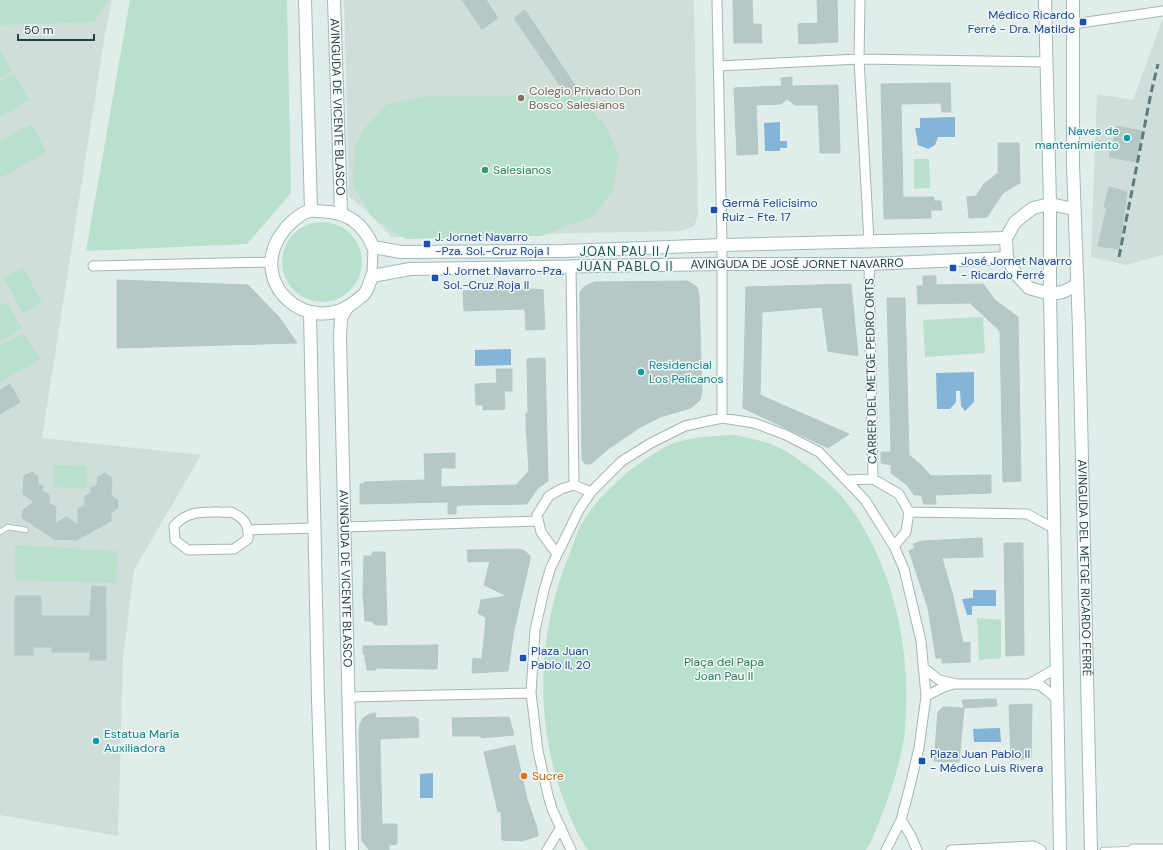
<svg xmlns="http://www.w3.org/2000/svg" width="1163" height="850" font-family="'DM Sans',sans-serif">
<style>
.built{fill:#cfdddb}
.green{fill:#b8e1cd}
.water{fill:#83b5d8}
.building{fill:#b6c8c5;stroke:#b3c8c4}
.lines{fill:none;stroke-linecap:round;stroke-linejoin:round}
.lane-casing{stroke:#a3b6b4;stroke-width:6}
.street-casing{stroke:#a3b6b4;stroke-width:11}
.secondary-casing{stroke:#9ebab8;stroke-width:14}
.lane{stroke:#fff;stroke-width:4.5}
.street{stroke:#fff;stroke-width:9}
.secondary{stroke:#fff;stroke-width:12}
.rail{stroke:#5a7c7b;stroke-width:3;stroke-dasharray:8 4;stroke-linecap:butt}
.transit-dot{fill:#1a4fb4;stroke:#f2f9f7;stroke-width:1.5}
.education-dot{fill:#8d6e63;stroke:#f2f9f7;stroke-width:1.5}
.culture-dot{fill:#0f9aa8;stroke:#f2f9f7;stroke-width:1.5}
.leisure-dot{fill:#2e9e5b;stroke:#f2f9f7;stroke-width:1.5}
.food-dot{fill:#e8710a;stroke:#f2f9f7;stroke-width:1.5}
.labels{text-anchor:middle;stroke-width:3;stroke-linejoin:round;paint-order:stroke}
.transit-label{font-size:12px;fill:#164399;stroke:#f2f9f7;text-anchor:start}
.education-label{font-size:12px;fill:#785e54;stroke:#f2f9f7;text-anchor:start}
.street-label{font-size:12px;fill:#1f4040;stroke:#f2f9f7}
.culture-label{font-size:12px;fill:#0d838f;stroke:#f2f9f7;text-anchor:start}
.leisure-label{font-size:12px;fill:#27864d;stroke:#f2f9f7;text-anchor:start}
.park-label{font-size:12px;fill:#257b5c;stroke:#f2f9f7}
.food-label{font-size:12px;fill:#c56008;stroke:#f2f9f7;text-anchor:start}
.neighbourhood-label{font-size:13px;letter-spacing:1px;fill:#195454;stroke:#f2f9f7}
</style>
<rect width="100%" height="100%" fill="#e1edeb"/>
<path class="built" d="M0,0H112L105,34L42,438L201,455L134,570L123,658L118,836L0,815Z
M344,0H694L698,216L694,226L682,231L391,237L372,216L349,196Z
M1163,18V255L1126,265L1091,257L1097,94L1133,100Z"/>
<path class="green" d="M0,0H109L94,22L0,25Z
M130,0H287L291,193L247,244L86,251Z
M0,50L12,71L0,78Z
M14,74L29,100L0,117V82Z
M590,95L592,111L607,128L619,156L612,191L594,216L541,236L406,239L373,218L353,185L355,146L364,129L387,104L429,96Z
M31,124L47,152L0,178V141Z
M914,159H929L930,188L914,189Z
M282 262a40 40 0 1 1 80 0a40 40 0 1 1-80 0Z
M23,267L42,303L23,313L3,277Z
M7,302L22,329L0,341V306Z
M983,317L985,353L925,357L923,320Z
M24,333L40,359L0,382V346Z
M735,435C747,438 759,440 771,444C791,451 829,481 843,498C889,555 909,636 906,708C905,718 906,729 904,738C898,775 885,808 871,842L866,850H588C577,835 571,819 564,801C534,721 537,632 570,553C573,544 576,534 581,525C600,492 634,464 667,446C684,437 716,436 735,435Z
M54,465L87,466L86,488L53,487Z
M15,545L117,551L116,583L15,580Z
M977,618L1001,620V658L979,660Z"/>
<path class="water" d="M955,117V137H938L935,145L928,149L918,145L915,128H920V118Z
M780,122V141H787V148H780V151H765L764,123Z
M511,349V365L475,366V350Z
M974,372V402L965,411L961,406L960,391H956V402L950,409H937L936,373Z
M973,590H996V606H972V615H967L962,599L973,598Z
M1000,728L1001,742H974L973,729Z
M433,773V798H420V774Z"/>
<path class="building" d="M462,0H486L498,18L482,29Z
M733,0H752L753,24H761L762,43H734Z
M817,0H837L838,42L799,44L798,24L818,23Z
M525,10L578,90L568,97L514,18Z
M792,77V86L838,85L840,153H820L818,105H795L787,99L781,104L756,105L758,154L737,155L734,88L782,86L781,78Z
M950,83L951,112H942L941,103L901,104L903,197H934V201H941L942,210H931V218L884,219L881,84Z
M1116,126L1142,131L1136,162L1109,157L1111,147L1113,146Z
M998,143H1019L1020,183L1003,193L987,217L969,218L967,197L976,196L984,184L998,173Z
M1109,187L1127,192L1119,249L1098,246L1107,207H1104Z
M923,276H936V285L983,284L995,300L1018,317L1021,481L1003,482L1000,331L970,303L918,304L917,286H923Z
M117,280L248,285L279,317L297,343L117,348Z
M688,281L697,287L699,296L702,392L700,400L691,408L660,417L639,428L608,449L591,464H585L582,460L580,292L584,287L594,282Z
M851,284L858,356L828,351L822,307L762,312L760,395L849,434L828,448L743,408L746,287Z
M532,289L543,290L545,329L526,330L525,309L464,311L463,291Z
M887,298H905L909,455L921,465L931,476L991,475V493L935,495L936,504H924L921,495H914L907,485L891,473V465L881,463V452H891Z
M545,358L548,481L538,488L527,504L462,505L456,506V514H448V502L360,504V484H364V482L425,480L424,454L455,453V468H441V487L516,485L529,471L526,424V413L528,414L527,359Z
M496,369H512V391H504L505,409L483,410V405H476L475,384L497,383Z
M10,384L20,402L0,414V390Z
M32,472L38,476V484L43,486L42,491L49,495V503L56,507L55,524L66,517L78,525V509L85,505V496L92,492L91,488L97,485L98,477L105,473L112,478L111,496L118,500V508L111,513V521L77,540L54,539L22,518L23,510L34,502L23,494L24,476Z
M982,538L983,557L942,558L953,596L963,643L970,642V662L942,663V658H936L928,608L909,551L915,548L913,544L923,541Z
M1004,543H1023L1024,655L1006,656Z
M519,549L525,551L530,556V559L514,630L508,671L472,673L473,658L482,659L486,618L478,613L481,600L507,596L484,585L490,561L468,562L467,550Z
M373,552H385L387,625H375L372,621H365L363,593L364,556H371Z
M92,586L106,587L105,608H106V660H90V652H52V647H33V655H15V596H41V616H90Z
M438,645L437,669L376,668V670H367L366,662H365V654H363V646Z
M996,699L997,706L964,708L962,700Z
M1032,704L1031,759H1011L1009,705Z
M943,707L964,708L959,762L934,761L938,712Z
M376,713L375,718L414,717L418,719L419,737L380,739L382,824H397V844L389,845V850H369L362,841L359,733L360,725L363,718L370,714Z
M509,717L514,735L481,738V736H453L452,718Z
M515,745L527,799L537,828L538,836L522,841L502,840L501,811L498,812L484,752Z"/>
<g class="lines">
<g class="lane-casing">
<path id="lane" d="M0,532L8,527L26,530
M1103,850L1133,849"/>
</g>
<g class="street-casing">
<path id="street" d="M717,0L722,245V418
M860,0L859,59L869,242
M1073,24L1163,11
M718,66L859,59L1046,62
M869,264L873,479
M93,266L271,262
M571,267L574,485
M372,276L373,247
M848,480L873,479L899,494L909,512L906,532L894,546
M231,512C244,518 249,524 248,539L234,549L188,550L175,540L174,526C189,508 209,513 231,512Z
M909,512L1027,514L1055,529
M345,527L538,521
M249,530L315,528
M557,554L541,532L537,515L549,496L561,489L574,485L591,492
M923,667L939,680L957,684H1029
M1057,668L1029,684L1040,685L1057,699
M926,696L944,687L954,684
M348,697L531,693
M901,820L910,834L917,850
M1133,849H1163
M547,850L561,827
M571,850L552,809L548,795L538,751L531,693L535,630L544,590L551,567L579,510L591,492L622,461L651,443L685,426L722,418L754,423L786,435L819,452L865,500L894,546L904,569L921,641L926,696L919,748L909,790L901,820L886,850
M951,850L1034,846L1041,850"/>
</g>
<g class="secondary-casing">
<g id="secondary">
<path d="M305,0L311,210"/>
<path id="s1" d="M334,0L341,213"/>
<path d="M1045,0L1050,204V294L1060,850"/>
<path id="s2" d="M1073,0V165L1079,329L1091,850"/>
<path d="M1074,209L1050,204L1033,208L1015,222L1006,238L1007,258L1017,275L1029,288L1050,294L1063,292L1077,285"/>
<path id="s3" d="M1006,238L722,245L563,251L401,252L373,247C365,227 351,214 329,212C323,212 316,210 310,211C300,213 288,224 282,233C246,283 309,339 356,301C359,298 363,296 365,293C368,289 370,281 372,276L410,269L721,264H869L1007,258"/>
<path id="s4" d="M346,309L341,318L340,337L352,850"/>
<path d="M310,312L318,699L323,850"/>
</g>
</g>
<use href="#lane" class="lane"/>
<use href="#street" class="street"/>
<use href="#secondary" class="secondary"/>
<path class="rail" d="M1119,257L1151,93L1158,64"/>
</g>
<g class="transit-dot">
<rect x="1079" y="18" width="8" height="8" rx="2"/>
<rect x="710" y="206" width="8" height="8" rx="2"/>
<rect x="423" y="240" width="8" height="8" rx="2"/>
<rect x="949" y="264" width="8" height="8" rx="2"/>
<rect x="431" y="274" width="8" height="8" rx="2"/>
<rect x="519" y="654" width="8" height="8" rx="2"/>
<rect x="918" y="757" width="8" height="8" rx="2"/>
</g>
<circle class="education-dot" cx="521" cy="98" r="4"/>
<g class="culture-dot">
<circle cx="1127" cy="138" r="4"/>
<circle cx="641" cy="372" r="4"/>
<circle cx="96" cy="741" r="4"/>
</g>
<circle class="leisure-dot" cx="485" cy="170" r="4"/>
<circle class="food-dot" cx="524" cy="776" r="4"/>
<g class="labels">
<g class="transit-label">
<text x="1075" y="19" text-anchor="end">Médico Ricardo<tspan x="1075" dy="14">Ferré - Dra. Matilde</tspan></text>
<text x="722" y="207">Germá Felicísimo<tspan x="722" dy="14">Ruiz - Fte. 17</tspan></text>
<text x="435" y="241">J. Jornet Navarro<tspan x="435" dy="14">-Pza. Sol.-Cruz Roja I</tspan></text>
<text x="961" y="265">José Jornet Navarro<tspan x="961" dy="14">- Ricardo Ferré</tspan></text>
<text x="443" y="275">J. Jornet Navarro-Pza.<tspan x="443" dy="14">Sol.-Cruz Roja II</tspan></text>
<text x="531" y="655">Plaza Juan<tspan x="531" dy="14">Pablo II, 20</tspan></text>
<text x="930" y="758">Plaza Juan Pablo II<tspan x="930" dy="14">- Médico Luis Rivera</tspan></text>
</g>
<g class="education-label">
<text x="529" y="95">Colegio Privado Don<tspan x="529" dy="14">Bosco Salesianos</tspan></text>
</g>
<g class="street-label">
<text dy="4" stroke="none"><textPath href="#s1" startOffset="107">AVINGUDA DE VICENTE BLASCO</textPath></text>
<text dy="4" stroke="none"><textPath href="#s3" startOffset="1353">AVINGUDA DE JOSÉ JORNET NAVARRO</textPath></text>
<text transform="translate(871 371) rotate(-91)" y="4">CARRER DEL METGE PEDRO ORTS</text>
<text dy="4" stroke="none"><textPath href="#s2" startOffset="568">AVINGUDA DEL METGE RICARDO FERRÉ</textPath></text>
<text dy="4" stroke="none"><textPath href="#s4" startOffset="271">AVINGUDA DE VICENTE BLASCO</textPath></text>
</g>
<g class="culture-label">
<text x="1119" y="135" text-anchor="end">Naves de<tspan x="1119" dy="14">mantenimiento</tspan></text>
<text x="649" y="369">Residencial<tspan x="649" dy="14">Los Pelícanos</tspan></text>
<text x="104" y="738">Estatua María<tspan x="104" dy="14">Auxiliadora</tspan></text>
</g>
<g class="leisure-label">
<text x="493" y="174">Salesianos</text>
</g>
<g class="park-label">
<text x="724" y="666">Plaça del Papa<tspan x="724" dy="14">Joan Pau II</tspan></text>
</g>
<g class="food-label">
<text x="532" y="780">Sucre</text>
</g>
<g class="neighbourhood-label">
<text x="625" y="256">JOAN PAU II /<tspan x="625" dy="15">JUAN PABLO II</tspan></text>
</g>
</g>
<path d="M18 34v6h76v-6" fill="none" stroke="#1f4040" stroke-width="2"/>
<text x="24" y="34" font-size="12" fill="#1f4040" stroke="#f2f9f7" stroke-width="3" paint-order="stroke">50 m</text>
</svg>
